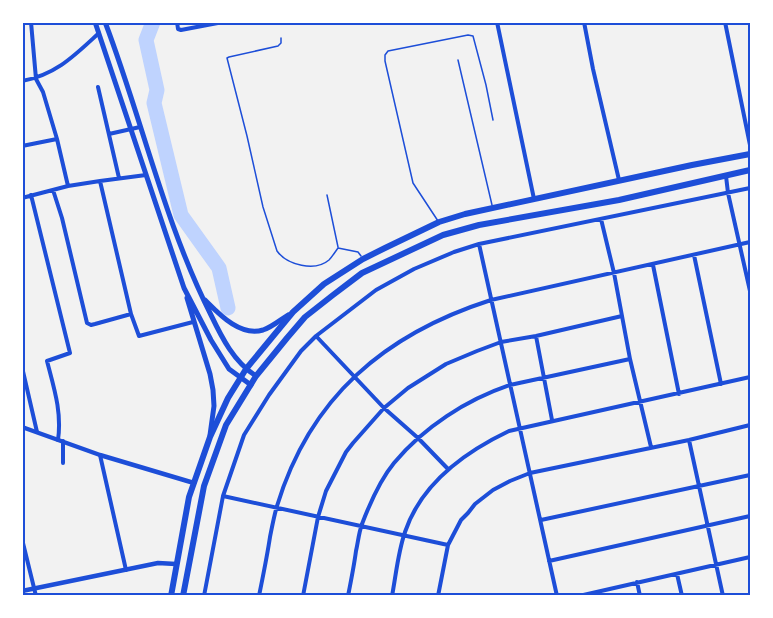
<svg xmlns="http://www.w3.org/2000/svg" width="773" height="618" font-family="Signika,sans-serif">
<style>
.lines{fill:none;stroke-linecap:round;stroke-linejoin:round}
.river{stroke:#bfd3fe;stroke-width:15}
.service{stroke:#1d4ed8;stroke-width:1.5}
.minor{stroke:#1d4ed8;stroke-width:4}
.tertiary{stroke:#1d4ed8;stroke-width:4.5}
.primary{stroke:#1d4ed8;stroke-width:5}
.trunk{stroke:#1d4ed8;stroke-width:6}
.neatline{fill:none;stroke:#1d4ed8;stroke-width:2}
</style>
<rect width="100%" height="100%" fill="#f2f2f2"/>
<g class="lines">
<path class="river" d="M153,22L146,40L157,90L154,103L181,215L219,268L228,308"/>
<path class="service" d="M281,38V43L278,46L229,57L227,58L247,136L263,207L277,251C287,265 315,272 329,260C332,257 335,252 338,248L358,252L361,256
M458,60L492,205
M327,195L338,247
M438,221L413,183L385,61V55L388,51L468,35L473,36L486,85L493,120"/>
<path class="minor" d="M31,22L36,79L43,92L57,139L68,186
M177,22L178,29L181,30L223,22
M497,22L534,199
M584,22L593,69L619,180
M725,22L750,145
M22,81C56,75 75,55 99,33
M98,87L119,178
M109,134L140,127
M22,146L57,139
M726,176L728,193L750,291
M100,181L146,175
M53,190L62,218L87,323L91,325L95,324L131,314
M31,195L70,353L47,361C54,388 62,412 58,440
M22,198L68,186L100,181L131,314L139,336L193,322
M601,219L614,273L630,359L651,447
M479,244L557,596
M694,255L721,384
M653,265L679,394
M316,336L384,408L418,438L448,469
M536,336L552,420
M22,367L37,432
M689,440L723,596
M63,441V463
M100,455L126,570
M223,496L448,545
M541,520L750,475
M22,539L36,596
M549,561L750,516
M677,574L682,596
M637,582L640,596
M204,596L223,496L244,435L269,395L301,351L316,336L376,290L414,269L454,252L479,244L750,188
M259,596C263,576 267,557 270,537C272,527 274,516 277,506C310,397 385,334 491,300L750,242
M303,596L318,517L326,491L346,452L353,443L384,408L408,388L446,364L477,351L501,342L536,336L622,316
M348,596C351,581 354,566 356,551C358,542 359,532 362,524C370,503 380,480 394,463C424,427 466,400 510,385L630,359
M392,596C396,575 398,552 405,532C421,484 465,452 509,431L750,377
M438,596L448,545L461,520L468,513L475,504L493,490L510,481L530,473L689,440L750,425
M579,596L750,557"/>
<path class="tertiary" d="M22,427L100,455L194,483
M22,591L158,563L176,564"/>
<path class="primary" d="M95,22L184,288L211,340L229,369L251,385
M105,22C142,119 164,222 211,315C222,338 234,362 256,376
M187,298L210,374L213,390L214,406L210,435
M205,300C219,314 240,337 263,330C272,327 280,320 288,315"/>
<path class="trunk" d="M171,596L189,497L210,437L228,398L246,369L293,312L324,284L363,259L385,248L439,222L465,214L692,165L750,154
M183,596L204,486L226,425L256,376L287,338L305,317L333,295L362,273L443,235L479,225L619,200L750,170"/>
</g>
<rect width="773" height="618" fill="none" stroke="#ffffff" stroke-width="48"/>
<rect x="24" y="24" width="725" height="570" class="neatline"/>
</svg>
